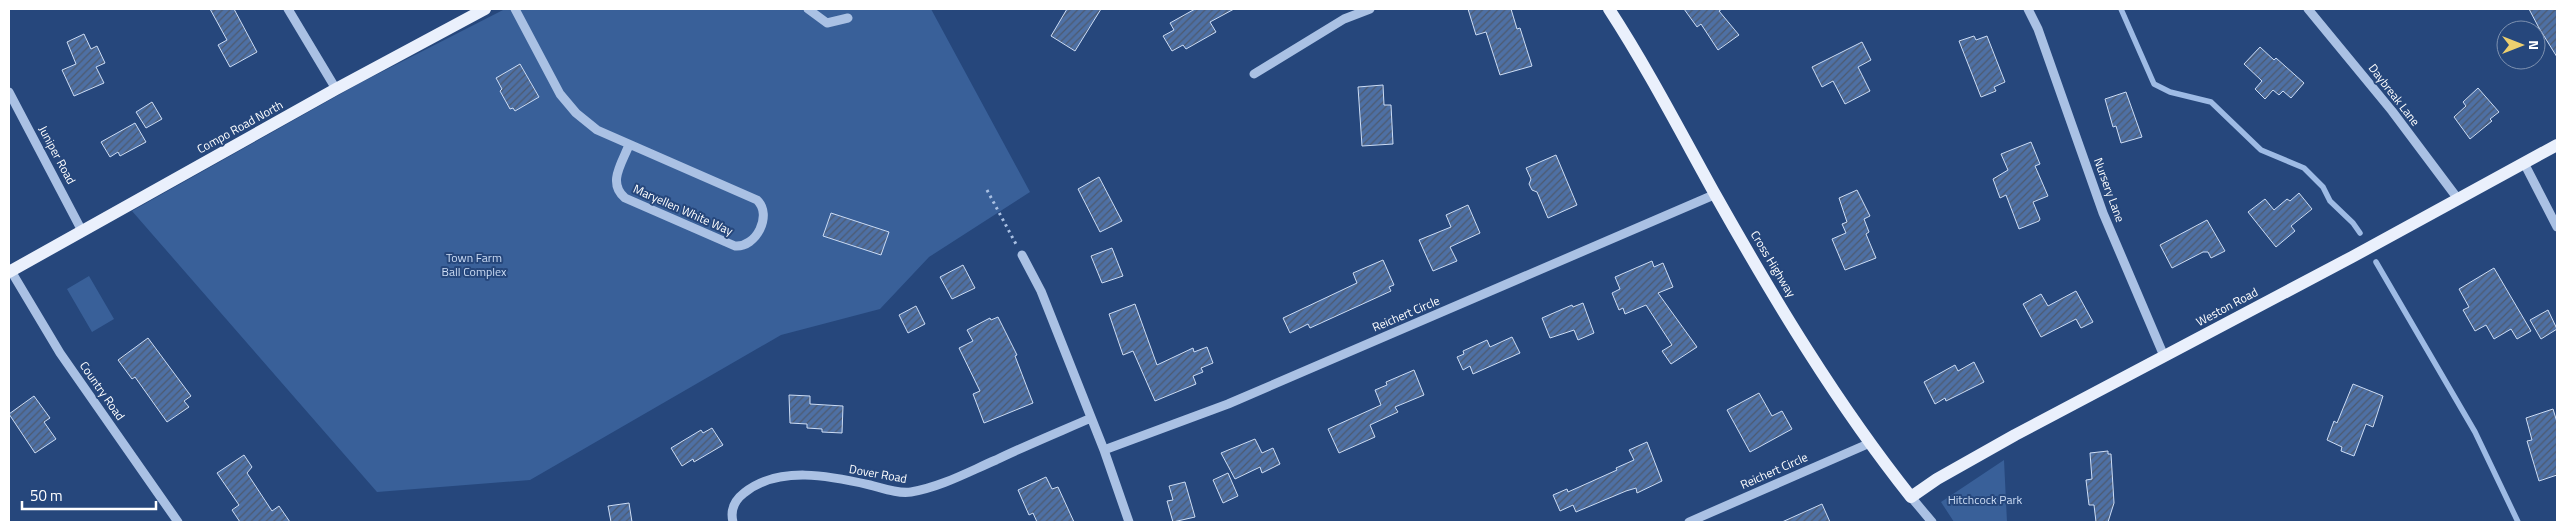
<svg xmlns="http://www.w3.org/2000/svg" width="2566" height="531" font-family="'Titillium Web',sans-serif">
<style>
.park{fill:#396099}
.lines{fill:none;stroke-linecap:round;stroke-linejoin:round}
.stream{stroke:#9ebbe5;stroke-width:5.5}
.building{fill:url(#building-hatch);stroke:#ccdcf4}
.path{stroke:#aac1e4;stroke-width:3;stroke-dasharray:2.5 4;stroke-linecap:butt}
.minor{stroke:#aac1e4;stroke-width:9}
.major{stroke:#eaf0fc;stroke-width:12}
.labels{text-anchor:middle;stroke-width:4;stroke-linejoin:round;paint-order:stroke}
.street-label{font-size:12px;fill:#fff;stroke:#26477c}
.park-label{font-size:12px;fill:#ccdcf4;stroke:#26477c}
</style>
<defs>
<pattern id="building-hatch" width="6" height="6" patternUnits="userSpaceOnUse" patternTransform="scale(1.25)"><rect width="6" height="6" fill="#4e70a4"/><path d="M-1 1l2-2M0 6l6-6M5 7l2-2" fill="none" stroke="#4d5a6f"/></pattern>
</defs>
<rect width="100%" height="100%" fill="#26477c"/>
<path class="park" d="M505,9H931L1030,192L929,257L880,309L781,335L530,480L377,492L132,211L360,83Z
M89,276L114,319L92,332L67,289Z
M2004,460L2007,522H1954L1941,502Z"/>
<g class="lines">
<path class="stream" d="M2121,9L2154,84L2170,92L2211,102L2261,150L2304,168L2323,187L2330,201L2353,223L2360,233
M2376,262L2475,432L2518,522"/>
</g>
<path class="building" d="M210,9H234L257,52L230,67L218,45L227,40Z
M1067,9H1101L1075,51L1051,36Z
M1195,9H1234L1210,22L1216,32L1186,49L1183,45L1172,51L1163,36L1174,30L1170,23Z
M1468,9H1511L1517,29L1520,28L1532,66L1500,75L1486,32L1476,35Z
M1684,9H1722L1719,11L1739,35L1718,50L1701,24L1697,27Z
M2529,9H2557V57L2539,28Z
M84,34L91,49L97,46L105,63L96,67L104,83L74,96L62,70L76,64L67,42Z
M1974,36L1976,40L1987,36L2005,82L1994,87L1996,91L1981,97L1959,41Z
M1862,42L1871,60L1858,67L1870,91L1845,104L1833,81L1822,87L1812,67Z
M2260,47L2274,60L2276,58L2304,83L2291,98L2283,91L2279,95L2273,90L2265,99L2255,89L2262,81L2244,64Z
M520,64L539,97L515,111L513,108L510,109L500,91L502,89L496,78Z
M1383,85L1384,105H1391L1393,144L1362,146L1358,87Z
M2478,88L2499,112L2490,119L2492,121L2470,139L2454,117L2466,106L2463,102Z
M2126,92L2142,137L2121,143L2116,126L2113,127L2105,99Z
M152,102L162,119L146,128L136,112Z
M135,123L146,142L120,156L118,152L110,157L101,142Z
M2031,142L2040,164L2035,166L2048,196L2033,202L2040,219L2039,221L2019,229L2006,195L2000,198L1993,179L2008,170L2001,154Z
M1556,155L1577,205L1548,218L1537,192L1532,190L1529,184L1531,179L1526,168Z
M1099,177L1122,221L1100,232L1078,189Z
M1857,190L1870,216L1864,219L1869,232L1866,234L1876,258L1845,270L1832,239L1846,233L1842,224L1847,222L1839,198Z
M2299,193L2312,209L2291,226L2295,231L2276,247L2248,212L2265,199L2274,210L2287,199L2290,201Z
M1468,205L1480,233L1450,247L1457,261L1433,271L1419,240L1451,227L1446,215Z
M831,213L889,232L881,255L823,236Z
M2207,220L2225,251L2211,258L2208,252H2203L2172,268L2160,245Z
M1112,248L1123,276L1102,283L1091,256Z
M1383,260L1394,285L1389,287L1391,291L1310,328L1308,324L1290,333L1283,318L1357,283L1353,273Z
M1652,261L1654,267L1663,263L1673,287L1658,293L1697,347L1671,364L1662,351L1672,345L1646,305L1625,314L1623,308L1619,310L1612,293L1620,289L1615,277Z
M963,265L975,288L952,299L940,277Z
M2494,268L2531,331L2517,339L2511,329L2494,339L2486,325L2475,331L2463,310L2469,307L2459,289Z
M2076,291L2093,322L2081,328L2076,319L2041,337L2023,304L2041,294L2048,306Z
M1583,303L1594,333L1578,340L1574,330L1550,338L1542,318L1572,305L1573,307Z
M1135,304L1157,365L1193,348L1194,352L1207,347L1213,363L1201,368L1203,372L1193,376L1196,384L1155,401L1133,351L1123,355L1109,314Z
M916,306L925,324L908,333L899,315Z
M2548,310L2557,329L2541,339L2530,320Z
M998,317L1017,355L1015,356L1033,403L984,423L973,394L980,391L959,348L973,341L967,330L990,318L991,320Z
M1512,337L1520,353L1473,374L1470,366L1463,370L1457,357L1464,354L1463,351L1487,340L1490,347Z
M148,338L191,396L184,401L189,407L167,422L135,377L132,379L118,360Z
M1974,362L1984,382L1946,401L1945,398L1935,404L1924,382L1955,365L1958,371Z
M1414,370L1424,395L1395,407L1398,412L1370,425L1375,437L1339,453L1328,429L1381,405L1375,390L1387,385L1386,382Z
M2353,384L2383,396L2373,427L2366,424L2354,456L2341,451L2342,447L2327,440L2334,421L2337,423Z
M1759,393L1772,416L1782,411L1792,429L1750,452L1727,410Z
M789,395L810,396V404L843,406L842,433L822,432V429L807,428V424L790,423Z
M34,396L50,418L44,422L56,439L35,453L9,414Z
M2553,409L2557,422V475L2539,481L2527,441L2532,440L2526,418Z
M712,428L723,445L694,462L693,459L682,466L671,448L701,430L703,433Z
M1255,439L1262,453L1273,448L1280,464L1262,473L1260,467L1235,479L1221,453Z
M1647,442L1662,481L1637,493L1636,488L1626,491L1576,512L1573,505L1560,511L1553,495L1567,489L1568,492L1617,470L1616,468L1634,460L1629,450Z
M2108,451V454H2111L2114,503L2108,522H2096L2094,505H2089L2086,480L2092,479L2090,453Z
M244,455L252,467L247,473L272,511L279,506L290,522H240L232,510L239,505L217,473Z
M1228,473L1238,496L1223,503L1213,480Z
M1046,477L1052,489L1058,487L1074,522H1037L1033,513L1029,515L1018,490Z
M1185,482L1195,517L1173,522L1167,501L1173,500L1169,486Z
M629,503L632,522H611L608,506Z
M1822,504L1830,522H1782Z"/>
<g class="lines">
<path class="path" d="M987,190L1017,246"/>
<path class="minor" d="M288,9L336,89
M515,9L560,94L576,113L597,130L757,200C773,215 756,248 735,246L625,198C607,183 622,163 629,145
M808,9L827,23L848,18
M2028,9L2038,29L2103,213L2164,356
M2308,9L2392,111L2458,199
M1254,74L1344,19L1370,9
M9,92L82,231
M2524,163L2557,227
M1022,255L1041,291L1104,450L1129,522
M11,271L60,353L178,522
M1104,450L1228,404L1716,194
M1911,497L1932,522
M733,522C730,510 735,500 744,493C778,465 831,476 870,485C882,488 898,494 911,492C941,487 968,472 996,460C1027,445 1059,432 1091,418
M1689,522L1870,443"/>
<path class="major" d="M1609,9C1648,69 1681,133 1716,196C1774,299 1837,404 1911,497L1937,479L2015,435L2352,257L2557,145
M9,272L336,89L485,9"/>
</g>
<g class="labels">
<g class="street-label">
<text transform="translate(2394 95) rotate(52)" y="4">Daybreak Lane</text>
<text transform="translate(240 127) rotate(-29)" y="4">Compo Road North</text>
<text transform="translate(57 155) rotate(62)" y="4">Juniper Road</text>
<text transform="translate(2109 190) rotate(70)" y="4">Nursery Lane</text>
<text transform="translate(683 210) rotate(24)" y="4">Maryellen White Way</text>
<text transform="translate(1773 264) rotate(59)" y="4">Cross Highway</text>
<text transform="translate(2227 307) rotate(-28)" y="4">Weston Road</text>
<text transform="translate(1406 314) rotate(-23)" y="4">Reichert Circle</text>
<text transform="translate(102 391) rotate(55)" y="4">Country Road</text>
<text transform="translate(1774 471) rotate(-24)" y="4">Reichert Circle</text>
<text transform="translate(878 474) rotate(10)" y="4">Dover Road</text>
</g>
<g class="park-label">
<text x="474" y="262">Town Farm<tspan x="474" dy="14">Ball Complex</tspan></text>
<text x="1985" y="504">Hitchcock Park</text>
</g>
</g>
<rect width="2566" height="531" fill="none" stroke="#ffffff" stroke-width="20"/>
<g transform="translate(2521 45) rotate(90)"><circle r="24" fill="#26477c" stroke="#7d91b0"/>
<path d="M0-4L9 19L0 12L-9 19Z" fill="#edcf6f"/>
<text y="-8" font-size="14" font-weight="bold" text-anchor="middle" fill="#ffffff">N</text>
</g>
<path d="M22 501v8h134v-8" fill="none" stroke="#ffffff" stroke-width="2.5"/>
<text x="30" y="501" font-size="15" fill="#ffffff" stroke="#26477c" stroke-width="4" paint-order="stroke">50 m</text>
</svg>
